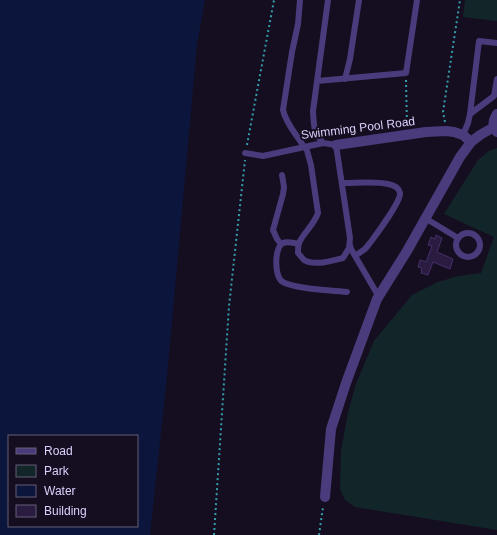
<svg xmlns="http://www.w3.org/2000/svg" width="497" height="535" font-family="Arial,sans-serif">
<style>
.green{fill:#12262a}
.water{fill:#0c153b;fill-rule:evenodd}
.building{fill:#291c40;stroke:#462f6a}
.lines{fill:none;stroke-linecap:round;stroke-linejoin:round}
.path{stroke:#359dab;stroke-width:2;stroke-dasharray:2 3;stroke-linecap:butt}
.lane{stroke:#4a3c7c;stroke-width:6}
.street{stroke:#4a3c7c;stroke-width:10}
.labels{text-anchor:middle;stroke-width:4;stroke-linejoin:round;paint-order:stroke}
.street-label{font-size:12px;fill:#ddd0fc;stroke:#150e20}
</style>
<rect width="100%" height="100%" fill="#150e20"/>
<path class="green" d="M465,0H497V21L463,17Z
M497,148V530L355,507L345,500L340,489L341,451L348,413L356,384L374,341L412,295L438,282L458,276L481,273L494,237L444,214L478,160L489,151Z"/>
<path class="water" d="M0,0H205L197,45L167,377L150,535H0ZM9,436H137V526H9Z"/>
<path class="building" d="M436,235L442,238L437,252L453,259L450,269L433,262L428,275L421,273L422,268L418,267L420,260L426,262L432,246L428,245L431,237L435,239Z"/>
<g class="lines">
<path class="path" d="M406,80L407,126
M445,122L443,112L460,0
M247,145L274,0
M214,535L229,306L245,160
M319,535L323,507"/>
<path class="lane" d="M300,0L298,24L292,52L283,110C286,124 297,135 304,147
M345,79L350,59L359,0
M317,81L406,73L417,0
M470,114L494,96L497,79
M463,135L468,123L470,114L479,41L497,43
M323,143C313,131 314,126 313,111L328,0
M245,153L263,156L323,143L336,145L350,238L349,248L343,258C332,261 314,266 304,260C302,258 300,255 298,253C298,250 298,246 299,243C304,232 314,225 318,213L311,165L306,147
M342,183C356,183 376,181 388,184C393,185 399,187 400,193C401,201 376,235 370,243L365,249L355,256
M425,218L458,238
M456 245a12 12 0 1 1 24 0a12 12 0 1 1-24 0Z
M281,244L277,239L273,230L283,194L284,187L282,175
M299,244C294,243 287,241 283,243C274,247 274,278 283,282C286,284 291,285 295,286C312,290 330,290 347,292
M350,245L351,249L379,297"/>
<path class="street" d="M497,114C493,120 492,126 497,132
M336,145L426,132L446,131L454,132L463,135L471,142
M325,497L331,429L346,383L377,299L407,251L460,157L471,142L480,135L494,127"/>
</g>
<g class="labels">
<g class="street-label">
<text transform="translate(358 128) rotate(-7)" y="4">Swimming Pool Road</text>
</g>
</g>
<rect x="8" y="435" width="130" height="92" fill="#150e20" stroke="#655c78"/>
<rect x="16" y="448" width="20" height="6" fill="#4a3c7c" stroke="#655c78"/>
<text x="44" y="455" font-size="12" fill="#ddd0fc">Road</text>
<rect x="16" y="465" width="20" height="12" fill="#12262a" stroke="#655c78"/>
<text x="44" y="475" font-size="12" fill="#ddd0fc">Park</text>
<rect x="16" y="485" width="20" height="12" fill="#0c153b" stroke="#655c78"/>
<text x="44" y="495" font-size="12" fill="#ddd0fc">Water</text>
<rect x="16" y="505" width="20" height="12" fill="#291c40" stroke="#655c78"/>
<text x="44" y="515" font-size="12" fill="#ddd0fc">Building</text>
</svg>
